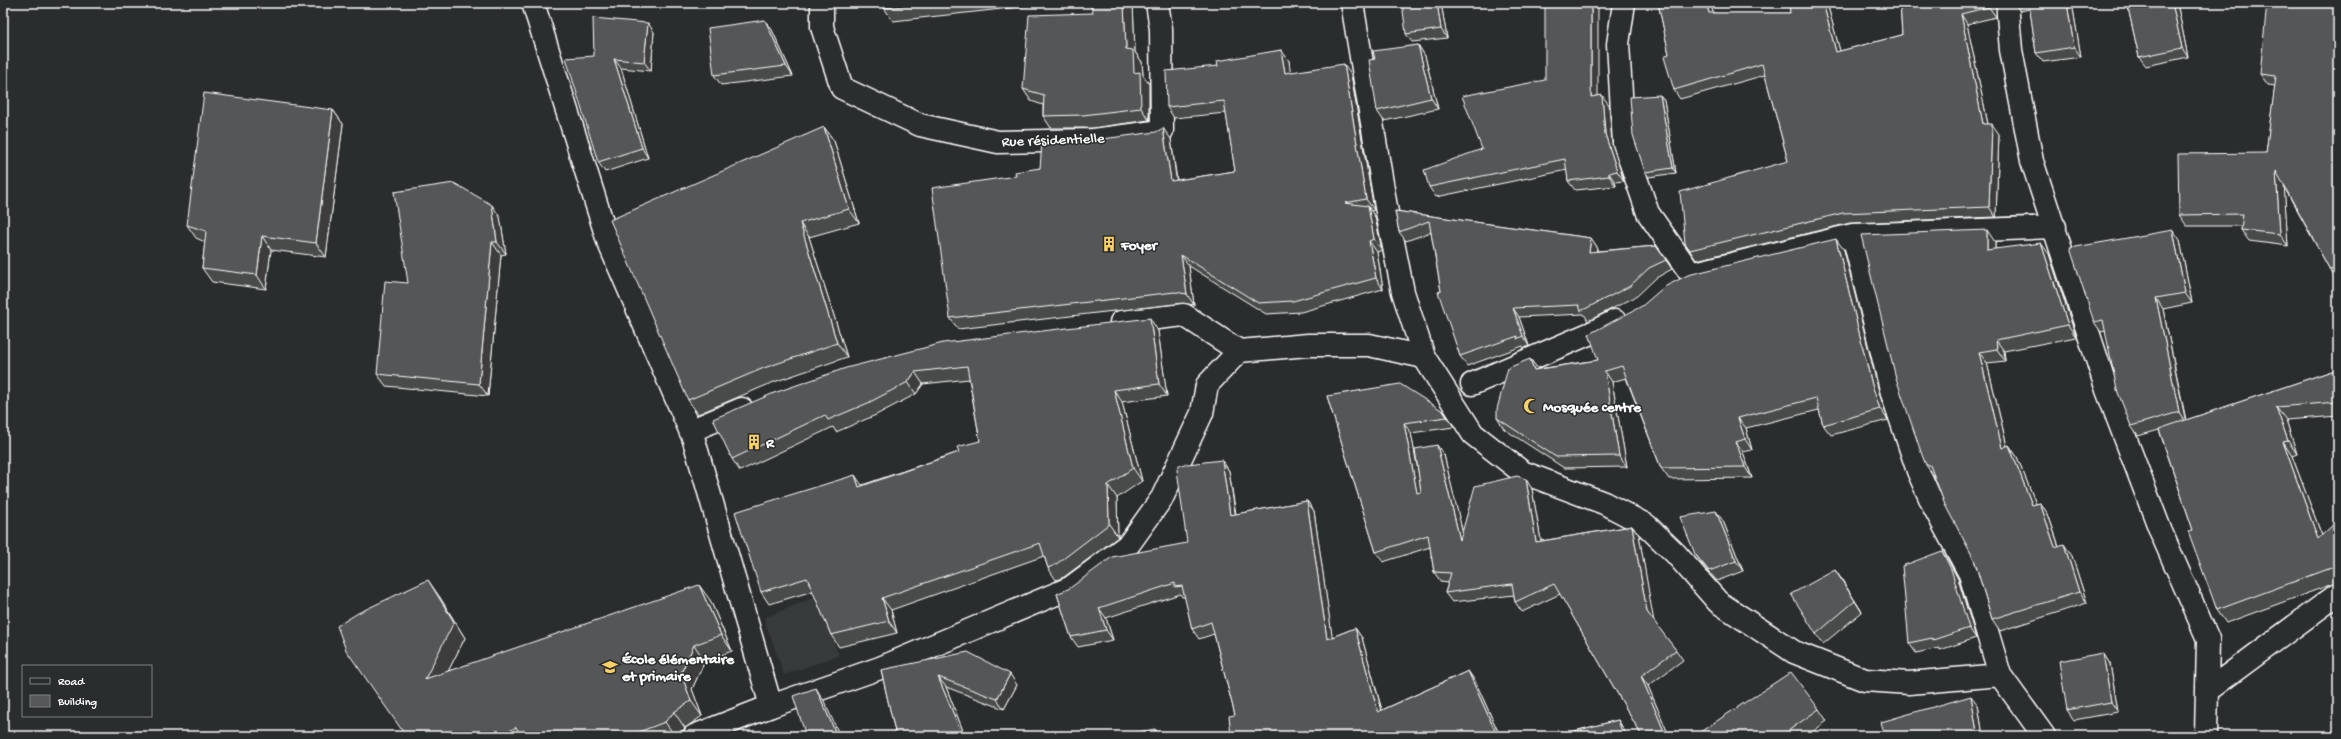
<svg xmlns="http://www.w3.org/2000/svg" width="2341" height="739" font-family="'Gochi Hand',sans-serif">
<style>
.built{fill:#373a3b}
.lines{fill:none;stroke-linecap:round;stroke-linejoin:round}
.pedestrian-casing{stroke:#fff;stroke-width:25}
.minor-casing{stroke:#fff;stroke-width:25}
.tertiary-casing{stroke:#fff;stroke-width:25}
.pedestrian{stroke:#2a2d2e;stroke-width:22}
.minor{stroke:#2a2d2e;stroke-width:22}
.tertiary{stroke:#2a2d2e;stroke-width:22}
.wall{fill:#494b4c;stroke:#fff}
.shaded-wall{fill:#3c3d3e;stroke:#fff}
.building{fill:#555758;stroke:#fff}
.labels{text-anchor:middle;stroke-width:3;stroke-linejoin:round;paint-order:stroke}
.street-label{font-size:15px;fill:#fff;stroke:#2a2d2e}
.poi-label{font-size:15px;font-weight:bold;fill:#fff;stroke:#2a2d2e;text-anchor:start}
</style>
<rect width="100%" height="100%" fill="#2a2d2e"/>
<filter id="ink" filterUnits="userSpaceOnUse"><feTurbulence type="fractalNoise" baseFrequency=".025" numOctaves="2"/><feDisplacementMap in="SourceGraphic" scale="8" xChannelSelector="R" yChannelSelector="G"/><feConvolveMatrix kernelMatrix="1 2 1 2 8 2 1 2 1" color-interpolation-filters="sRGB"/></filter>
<g filter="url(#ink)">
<path class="built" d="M815,597L839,655L784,675L764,618Z"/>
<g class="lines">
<g class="pedestrian-casing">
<path id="pedestrian" d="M1472,384L1591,333L1615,321"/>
</g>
<g class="minor-casing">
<path id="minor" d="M533,3L608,241L693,437L771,706
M822,3V27L842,88L920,125L998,142L1093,140L1162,131L1161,29L1157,3
M1352,3L1386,207L1403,292L1424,357L1473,434L1522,472L1604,503L1646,525L1676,554L1718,602L1794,652L1865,680L1909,683L2000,675L1970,574L1934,507L1918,471L1892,393L1853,235
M1624,3L1618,44L1624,143L1648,213L1691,274L1853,235L2055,227
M2007,3L2011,50L2032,161L2107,390L2161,532L2208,639L2206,736
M1121,322L1184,315L1239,351
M690,431L742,409
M2000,675L2044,736
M2207,691L2338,594"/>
</g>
<g class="tertiary-casing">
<path id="tertiary" d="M694,736L771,706L880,668L1070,588L1129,544L1162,498L1202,413L1207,385L1239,351L1308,345H1369L1424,357"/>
</g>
<use href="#pedestrian" class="pedestrian"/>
<use href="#minor" class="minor"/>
<use href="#tertiary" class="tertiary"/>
</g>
<path class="wall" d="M885,3H1028L1029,6L893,21L884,8Z
M1090,3H1133L1135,52L1142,62L1143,75L1149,84V120L1092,128H1051L1043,116V105L1031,101L1023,89L1093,13Z
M1441,3L1447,38L1412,42L1406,34Z
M1658,3H1711L1713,13H1790L1789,3H1827L1840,51L1902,35L1900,3H1996V17L1967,24L1988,124L1999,134L1996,217L1850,223L1696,260L1685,243L1788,161L1765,75L1680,99L1674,90L1669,54Z
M2015,3H2072L2081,57L2043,62L2036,53L2030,9L2020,11Z
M2127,3H2177L2188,57L2146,66L2139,57Z
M2338,3V282L2330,270L2284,187L2288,246L2249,241L2241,230L2242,226H2187L2179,215L2266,153L2275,86L2268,85L2260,74Z
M765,20L772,30L793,76L721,85L714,75Z
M654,32L651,71L621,68L648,158L605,172L598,162L594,56Z
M1418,45L1425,56L1438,109L1384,121L1377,111L1375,59Z
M1281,50L1289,61L1290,72L1351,75L1374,210L1371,211L1375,217L1382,250L1377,252L1383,289L1301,312L1266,314L1189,266L1194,305L1183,303L958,329L950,318L1016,176L1040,168L1171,139L1177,180L1235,171L1226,113L1174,118L1167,107L1218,66Z
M1660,95L1664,100L1676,173L1649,177L1645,172Z
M1598,96L1609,105L1612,144L1624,181L1615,182L1616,186L1575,190L1568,181L1567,170L1436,197L1429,187L1482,149Z
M333,110L343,124L326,257L271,250L266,289L212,282L202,268L205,242L196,238L187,225Z
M824,127L834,141L859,223L809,237L847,357L774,382L698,414L688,400Z
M1395,211L1591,238L1597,247V251L1656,246L1672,269L1656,278L1637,296L1588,321L1584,314L1519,317L1529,346L1524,348L1523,346L1467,366L1460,356L1441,291L1431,232L1406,241L1399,232Z
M500,217L506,254L501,255L488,396L386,386L377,374Z
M2180,240L2192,303L2163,309L2186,420L2338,369V416L2286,420L2297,454L2292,456L2322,536L2338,520V582L2226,623L2217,610L2193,530L2159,430L2138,436L2131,426L2106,331L2101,332L2094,322Z
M1995,242V249L2049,254L2076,337L2004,351L2005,361L1987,363L2007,446L2009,445L2017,457L2036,504L2040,503L2048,514L2059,546L2072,556L2087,603L2000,631L1992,619L1974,559L1934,477L1926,465Z
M1844,250L1880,396L1888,420L1831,435L1823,425L1819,410L1746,428L1752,450L1743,452L1752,478L1669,479L1661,468L1626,378L1612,382L1627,467L1564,468L1504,429L1497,418L1530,359L1538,369L1598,360Z
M1158,331L1167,396L1122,402L1142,481L1117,498L1118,537L1064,577L1056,580L1048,568L1044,556L891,610L897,633L839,647L831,635L813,591L769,604L761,592L862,485L959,452L980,441L969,379L923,384L916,394L876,415L836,432L833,427L740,471L732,459L774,393Z
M1327,396L1443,411L1454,427L1411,433L1418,471L1444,455L1462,531L1532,489L1541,541L1632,526L1639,535L1653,621L1676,650L1683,660L1648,686L1669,736H1642L1560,594L1522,612L1515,602L1514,595L1452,602L1445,593L1448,583L1441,582L1434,572L1430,547L1383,562L1376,552Z
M1222,460L1229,471L1236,514L1307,501L1314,511L1332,637L1355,628L1362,638L1382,710L1468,671L1475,681L1500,736H1231L1235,715L1214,634L1199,639L1192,629L1185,597H1182L1180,594L1106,618L1113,640L1078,647L1071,637L1057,594L1187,543Z
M1723,521L1743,571L1717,581L1702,564L1695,554Z
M1949,562L1958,579L1976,638L1940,650L1939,648L1916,653L1909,643Z
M1835,570L1842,580L1862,612L1823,644L1816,634Z
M439,596L465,638L448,671L710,600L732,651L705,661L692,689L702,716L685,728L677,736H406Z
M2103,653L2110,664L2118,712L2074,720L2067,710Z
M881,670L1017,685L1004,709L946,687L965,736H896Z
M1978,705L1983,736H1885Z
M1819,709L1827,721L1807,736H1694Z
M1618,720L1623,728L1626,736H1555Z"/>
<path class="shaded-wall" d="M1124,3H1133L1135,52L1142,62L1143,75L1149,84V120L1141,108L1134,73L1126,49Z
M1437,3H1441L1447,38L1441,29Z
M1591,3H1598V106L1591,97Z
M1706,3H1711L1715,22L1709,13Z
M1823,3H1827L1843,62L1836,52Z
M1989,3H1996V17L1989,7Z
M2067,3H2072L2081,57L2074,47Z
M2172,3H2177L2188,57L2182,48Z
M1961,14L1967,24L1990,134L1983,124Z
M765,20L772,30L793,76L786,66Z
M648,23L654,32L651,71L644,62Z
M1418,45L1425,56L1438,109L1431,98Z
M1281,50L1289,61L1292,84L1285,73Z
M614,59L621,68L648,158L642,148Z
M1344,64L1351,75L1374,210L1366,199Z
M1602,95L1609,105L1612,144L1624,181L1617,171L1605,134Z
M1660,95L1664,100L1676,173L1673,168Z
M333,110L343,124L326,257L316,243Z
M1992,124L1999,134L1996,217L1989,207Z
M824,127L834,141L859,223L849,209Z
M1163,128L1171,139L1178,192L1171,181Z
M2276,171L2284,183L2288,246L2280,234Z
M1609,173L1615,182L1616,186L1609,176Z
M492,205L500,217L506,254L497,242Z
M1368,206L1375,217L1382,250L1374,239Z
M800,223L809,237L847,357L837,343Z
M1987,230L1995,242V261L1987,250Z
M2173,230L2180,240L2192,303L2185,293Z
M262,236L271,250L266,289L257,275Z
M1591,238L1597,247L1595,261L1589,252Z
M1836,239L1844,250L1880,396L1888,420L1880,409L1872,385Z
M1369,241L1377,252L1383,289L1376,278Z
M492,242L501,255L488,396L479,384Z
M2041,243L2049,254L2076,337L2068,325Z
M1181,255L1189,266L1194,305L1187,294Z
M2156,298L2163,309L2186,423L2179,412Z
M1513,308L1519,317L1529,346L1523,336Z
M1150,318L1158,331L1167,396L1159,384Z
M1996,340L2004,351L2005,361L1997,349Z
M1979,352L1987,363L2010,459L2002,448Z
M1530,359L1538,369L1534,370Z
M1605,371L1612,382L1627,467L1619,456Z
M915,372L923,384L916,394L908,382Z
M1114,390L1122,402L1142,481L1133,468Z
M2276,407L2286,420L2297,454L2288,441Z
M1738,418L1746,428L1752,450L1745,439Z
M1404,423L1411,433L1424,503L1417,493Z
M1736,442L1743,452L1752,478L1745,467Z
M2283,442L2292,456L2328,552L2318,539Z
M1437,445L1444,455L1467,550L1460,540Z
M2009,445L2017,457L2041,516L2032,505Z
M1222,460L1229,471L1237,526L1230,515Z
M855,475L863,487H859Z
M1526,479L1532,489L1543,552L1536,542Z
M1108,485L1117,498L1118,537L1109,524Z
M1307,501L1314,511L1334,649L1327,639Z
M2040,503L2048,514L2063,559L2055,547Z
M1716,511L1723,521L1743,571L1736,561Z
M1632,526L1639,535L1654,622L1647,612Z
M2064,544L2072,556L2087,603L2079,592Z
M1942,551L1949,562L1958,579L1976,638L1969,628Z
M1835,570L1842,580L1862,612L1855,601Z
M428,580L439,596L465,638L436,695L425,679Z
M699,585L710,600L732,651L721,635Z
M882,598L891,610L897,633L889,621Z
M1099,608L1106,618L1113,640L1106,630Z
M1355,628L1362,638L1385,722L1378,712Z
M694,645L705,661L692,689L702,716L691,701L681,673Z
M2103,653L2110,664L2118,712L2111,702Z
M1468,671L1475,681L1500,736H1499L1496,733Z
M1010,674L1017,685L1004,709L997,699Z
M1641,676L1648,686L1669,736H1666Z
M938,677L946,687L965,736H963L961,732Z
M816,688L824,701L840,736H837Z
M1971,696L1978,705L1983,736H1979L1977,733Z
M674,712L685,728L677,736H675L665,722Z
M1618,720L1623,728L1626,736H1625L1622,732Z
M1155,729L1160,736H1156Z"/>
<path class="building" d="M885,3H934L884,8Z
M1090,3H1124L1126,49L1133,50L1134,73L1140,72L1141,108L1083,115L1043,116L1044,95L1023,89L1029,15L1093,13Z
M1402,3H1437L1441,29L1406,34Z
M1545,3H1591V97L1602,95L1605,134L1617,171L1609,173V176L1568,181L1565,159L1429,187L1424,170L1482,149L1462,96L1545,80Z
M1658,3H1706L1709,13H1790L1789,3H1823L1836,52L1902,35L1900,3H1989V7L1961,14L1983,124H1992L1989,207L1843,213L1690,250L1685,243L1680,192L1788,161L1762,64L1674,90L1664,57L1669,54Z
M2029,3H2067L2074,47L2036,53Z
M2127,3H2172L2182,48L2139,57Z
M2267,3H2338V268L2330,270L2276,171L2280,234L2241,230L2243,214L2179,215L2178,154L2266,153L2276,76L2260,74Z
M593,18L648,23L644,62L614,59L642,148L598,162L566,58L594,56Z
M765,20L786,66L714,75L708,28Z
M1418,45L1431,98L1377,111L1369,60L1375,59L1373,51Z
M1281,50L1285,73L1344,64L1366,199L1345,203L1368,206L1374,239L1369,241L1376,278L1293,301L1258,303L1181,255L1187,294L1175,292L950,318L932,188L1016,176L1015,172L1040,168L1042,142L1087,141L1156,132L1163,128L1171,181L1235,171L1224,101L1167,107L1166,71L1218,66L1217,61Z
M204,93L333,110L316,243L262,236L257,275L202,268L206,231L187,225Z
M1660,95L1673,168L1645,172L1633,135L1630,97Z
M824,127L849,209L800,223L837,343L764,368L688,400L610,220Z
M454,183L492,205L497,242H492L479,384L377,374L385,281L408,283L394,192Z
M1395,211L1591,238L1589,252L1656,246L1666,260L1649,268L1630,286L1581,311L1579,305L1513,308L1523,336L1517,339L1518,336L1460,356L1438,292L1441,291L1429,221L1399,232Z
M1987,230V250L2041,243L2068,325L1996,340L1997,349L1979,352L2002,448L2009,445L2032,505L2040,503L2055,547L2064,544L2079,592L1992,619L1974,559L1945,505L1930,465H1926L1922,455L1896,378L1861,235Z
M2173,230L2185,293L2156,298L2179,412L2131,426L2117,390L2103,320L2094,322L2070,248Z
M1836,239L1872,385L1880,409L1823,425L1816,398L1738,418L1745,439L1736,442L1745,467L1661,468L1622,366L1605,371L1619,456L1556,457L1497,418V409L1508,368L1530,359L1534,370L1598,360L1589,334L1642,306L1664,287L1688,275Z
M1150,318L1159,384L1114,390L1133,468L1108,485L1109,524L1055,565L1048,568L1040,543L882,598L889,621L831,635L807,578L761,592L735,512L855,475L859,487L959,452L957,447L980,441L967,366L915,372L908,382L868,403L828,420L825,415L732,459L713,419L774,393L846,368L943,343Z
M2338,369V402L2276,407L2288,441L2283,442L2318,539L2338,520V563L2334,567L2217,610L2188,531L2193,530L2159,429Z
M1400,384L1443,411L1447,417L1404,423L1417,493L1421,492L1415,449L1437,445L1460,540L1475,486L1517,476L1526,479L1536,542L1632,526L1647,612L1676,650L1641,676L1666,736H1642L1554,584L1515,602L1512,584L1445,593L1451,573L1434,572L1428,535L1376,552L1327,396Z
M1222,460L1230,515L1307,501L1327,639L1355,628L1378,712L1468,671L1496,733L1489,736H1231L1229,716L1235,715L1211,622L1192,629L1182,586L1175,587V583L1099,608L1106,630L1071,637L1057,594L1070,588L1112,557L1187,543L1177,470L1179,465Z
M1716,511L1736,561L1709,571L1695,554L1680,517Z
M1942,551L1951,569L1969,628L1933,640L1932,638L1909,643L1902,566Z
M1835,570L1855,601L1816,634L1791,594Z
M428,580L454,622L425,679L699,585L721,635L694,645L681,673L691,701L674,712L665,722L628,736H521L516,727L501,736H406L346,650L337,626L358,613Z
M968,652L1010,674L997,699L938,677L961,732L952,736H896L881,670Z
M2103,653L2111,702L2067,710L2059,661Z
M1791,672L1819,709L1781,736H1694Z
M816,688L837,736H806L793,696Z
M1971,696L1977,733L1958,736H1885L1881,722Z
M1618,720L1622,732L1615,736H1555Z
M1155,729L1156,736H1116Z"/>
</g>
<defs>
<g id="building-bare" transform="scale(1.2)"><path d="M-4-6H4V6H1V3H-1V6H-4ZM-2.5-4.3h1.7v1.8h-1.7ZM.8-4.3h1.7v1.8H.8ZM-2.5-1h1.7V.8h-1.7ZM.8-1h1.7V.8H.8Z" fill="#ffd166" stroke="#2a2d2e" stroke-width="2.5" paint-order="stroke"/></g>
<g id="mosque-bare" transform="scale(1.2)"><path d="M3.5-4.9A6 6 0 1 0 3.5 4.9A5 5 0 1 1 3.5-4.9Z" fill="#ffd166" stroke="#2a2d2e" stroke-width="2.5" paint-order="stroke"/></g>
<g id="school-bare" transform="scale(1.2)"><path d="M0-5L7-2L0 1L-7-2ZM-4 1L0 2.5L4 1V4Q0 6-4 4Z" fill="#ffd166" stroke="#2a2d2e" stroke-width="2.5" paint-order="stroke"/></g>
</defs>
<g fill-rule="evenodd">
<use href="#building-bare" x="1109" y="244"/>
<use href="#mosque-bare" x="1531" y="406"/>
<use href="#building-bare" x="754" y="442"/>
<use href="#school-bare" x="610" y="667"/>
</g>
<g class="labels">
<g class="street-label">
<text transform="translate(1053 139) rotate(-2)" y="5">Rue résidentielle</text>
</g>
<g class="poi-label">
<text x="1121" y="249">Foyer</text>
<text x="1543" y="411">Mosquée centre</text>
<text x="766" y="447">R</text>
<text x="622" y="663">École élémentaire<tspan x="622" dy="17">et primaire</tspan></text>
</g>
</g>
<rect width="2341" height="739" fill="none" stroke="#2a2d2e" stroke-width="16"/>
<rect x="8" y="8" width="2325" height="723" fill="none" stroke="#fff" stroke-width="1.5" filter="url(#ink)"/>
<rect x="22" y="665" width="130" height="52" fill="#2a2d2e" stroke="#7f8182"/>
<rect x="30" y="678" width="20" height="6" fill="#2a2d2e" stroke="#7f8182"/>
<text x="58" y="685" font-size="12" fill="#ffffff">Road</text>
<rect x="30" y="695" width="20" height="12" fill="#555758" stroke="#7f8182"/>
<text x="58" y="705" font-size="12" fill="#ffffff">Building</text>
</svg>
